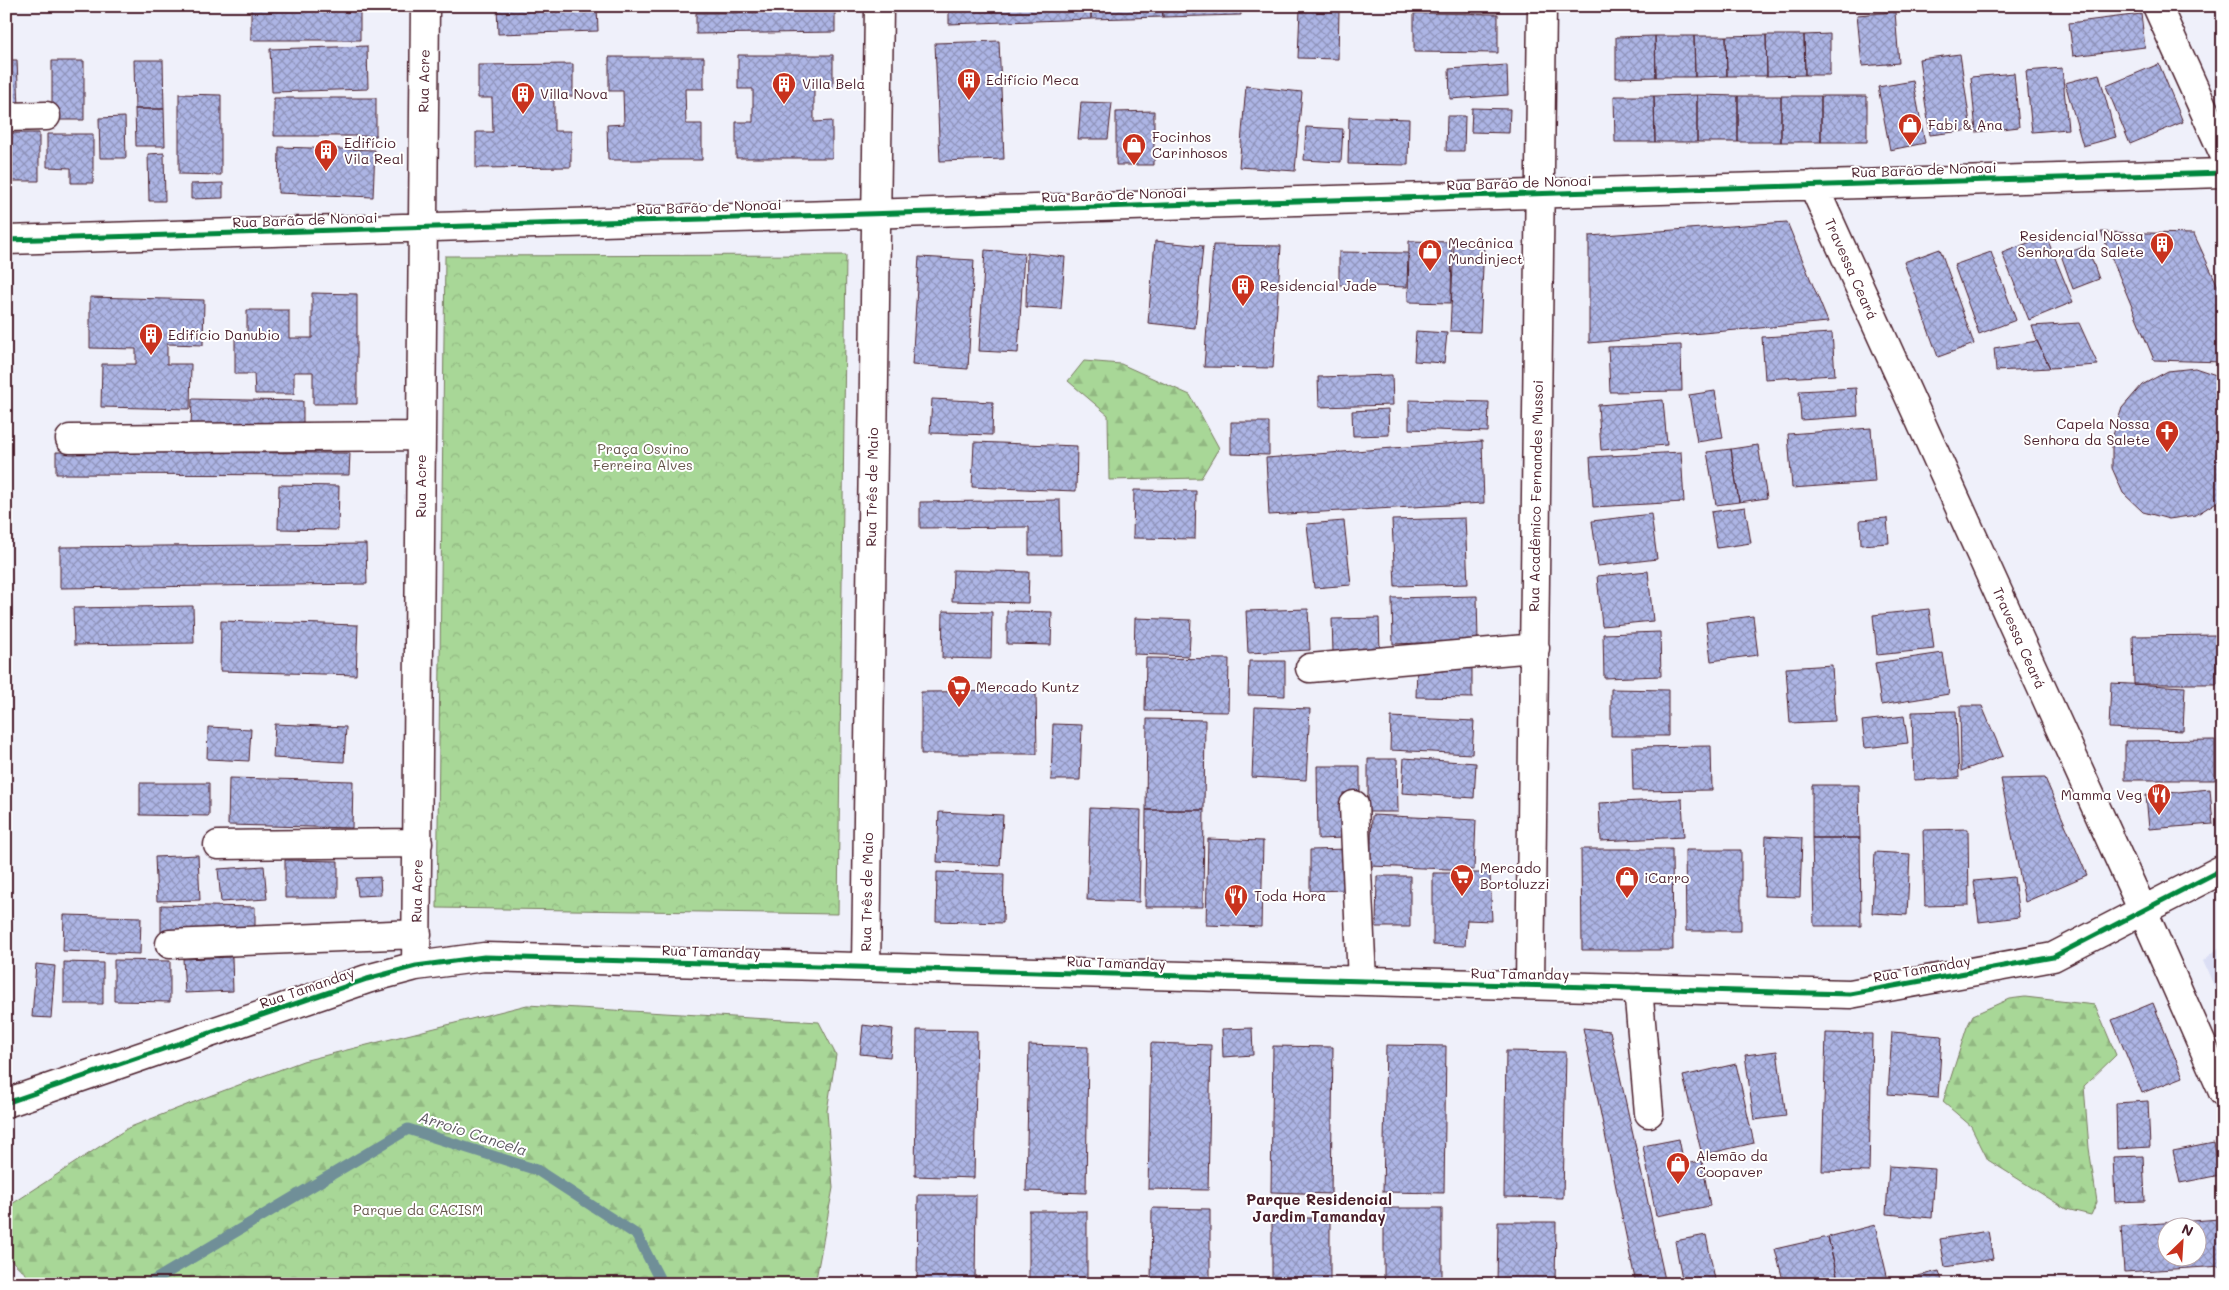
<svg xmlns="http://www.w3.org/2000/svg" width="2229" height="1290" font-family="Mali,sans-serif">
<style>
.built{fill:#dbdef4}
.forest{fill:url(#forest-firs);stroke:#797b61}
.park{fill:url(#park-crowns);stroke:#797b61}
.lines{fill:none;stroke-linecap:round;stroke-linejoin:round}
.stream{stroke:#6f8f98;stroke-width:11}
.building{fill:url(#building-cross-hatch);stroke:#4a1f2b;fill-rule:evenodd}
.minor-casing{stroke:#4a1f2b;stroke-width:31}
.minor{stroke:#fff;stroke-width:28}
.cycleway-casing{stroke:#fff;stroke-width:8}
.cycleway{stroke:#00873e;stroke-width:5}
.labels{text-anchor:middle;stroke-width:4;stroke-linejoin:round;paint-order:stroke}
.poi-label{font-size:14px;fill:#4a1f2b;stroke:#fff;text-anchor:start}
.street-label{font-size:14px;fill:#4a1f2b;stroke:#fff}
.park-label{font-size:14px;fill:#66564b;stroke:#fff}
.water-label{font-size:15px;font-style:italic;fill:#5d5761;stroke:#fff}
.neighbourhood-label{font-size:15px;font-weight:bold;fill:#4a1f2b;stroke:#fff}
</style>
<defs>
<pattern id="forest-firs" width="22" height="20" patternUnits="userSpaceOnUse" patternTransform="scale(1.25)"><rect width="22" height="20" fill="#a8d797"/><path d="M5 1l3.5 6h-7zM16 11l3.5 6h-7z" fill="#92b882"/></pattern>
<pattern id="park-crowns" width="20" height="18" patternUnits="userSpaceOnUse" patternTransform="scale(1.25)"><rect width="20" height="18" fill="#a8d797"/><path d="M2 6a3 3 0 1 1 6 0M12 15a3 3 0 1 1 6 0" fill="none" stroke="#92b882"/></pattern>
<pattern id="building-cross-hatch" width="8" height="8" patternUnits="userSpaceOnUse" patternTransform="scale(1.25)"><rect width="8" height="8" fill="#adb5e5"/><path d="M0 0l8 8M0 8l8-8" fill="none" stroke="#8f93ba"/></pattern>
</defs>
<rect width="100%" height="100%" fill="#eff0fa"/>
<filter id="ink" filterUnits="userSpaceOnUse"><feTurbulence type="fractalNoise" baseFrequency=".02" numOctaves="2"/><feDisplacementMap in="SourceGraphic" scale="10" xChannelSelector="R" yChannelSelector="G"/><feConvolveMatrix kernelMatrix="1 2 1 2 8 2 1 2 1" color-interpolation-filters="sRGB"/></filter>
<g filter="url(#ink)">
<path class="built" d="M2223,944V1006L2203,961Z"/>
<path class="forest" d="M1084,361L1121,364L1190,395L1219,448L1201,478L1109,480L1108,415L1068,381Z
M2025,997L2095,1005L2116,1055L2084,1086L2089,1148L2097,1202L2091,1215L2066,1209L1988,1160L1971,1126L1943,1102L1967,1027L1973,1015L2009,999Z
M527,1005L819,1022L836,1055L827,1111L833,1188L815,1284H36L6,1255V1210L9,1206L128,1128L212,1095L303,1061Z"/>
<path class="park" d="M846,255L838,914L437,908L445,256Z
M408,1129L537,1170L637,1235L662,1284H148Z"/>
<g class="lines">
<path class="stream" d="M148,1284L408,1129L537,1170L637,1235L662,1284"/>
</g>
<path class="building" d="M251,6H360V40H251Z
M497,6H597L598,31L498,34Z
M949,6H1091V19L949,24Z
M1091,6H1162L1163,17L1091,19Z
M1162,6H1240L1241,15L1163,17Z
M1949,6H1993L1950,11Z
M1300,9L1339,10L1338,59L1298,58Z
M835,12V32L696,34V13Z
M1895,12L1899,63L1862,66L1857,15Z
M1414,13L1498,14V53L1414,52Z
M2141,14L2145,47L2073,56L2069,23Z
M1830,34V75H1805L1804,35Z
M1766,35H1804L1805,75L1767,76Z
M1766,35L1767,76H1727L1726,36Z
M1655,36L1656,77L1616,78V37Z
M1655,36H1694L1695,77H1656Z
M1694,36H1726L1727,76L1695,77Z
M999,41L1004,159L940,161L935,43Z
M367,46L368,89L272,92L270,49Z
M1960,54L1971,130L1930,135L1919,59Z
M738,55H833V87H814V122L832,121V158H736V122H753V89H738Z
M609,57H704V89H685L686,124H702V160H608L607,125L624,124L623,91H609Z
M6,60H17L19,108L6,109Z
M134,60H163L164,109H135Z
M52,61H84V120H52Z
M573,64V96L554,97V131H571V167L476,168V132H493L492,98H478V65Z
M2159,64L2183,122L2130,144L2106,86Z
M1507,65L1508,95L1450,99L1449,69Z
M2062,68L2068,129L2032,132L2026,71Z
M2014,73L2019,127L1976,132L1971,77Z
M2099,74L2116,137L2083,146L2065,83Z
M1913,81L1925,143L1890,150L1878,87Z
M1246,86L1302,92L1295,171L1239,167Z
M179,94L221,95V175L179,174Z
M1697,95V142H1655L1654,96Z
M1697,95L1738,96V142H1697Z
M1614,96H1654L1655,142H1615Z
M1738,96H1781V142H1738Z
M1781,96H1821V142H1781Z
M1821,96H1867V142H1821Z
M274,98H376V136H274Z
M1081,102L1112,103L1108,139H1078Z
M1472,108L1510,109L1509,133L1471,132Z
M135,109H164L165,146H136Z
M1154,111V165H1116V112Z
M1447,116H1465L1464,151H1446Z
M125,117L126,158H100L99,118Z
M1349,117L1409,119L1408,165L1348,164Z
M1306,127L1343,129L1341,162L1304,160Z
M6,133H39V181H6Z
M47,134H93V183H71V168L47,167Z
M279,147L375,150L373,197L278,193Z
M164,153L165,201H149L148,154Z
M223,183V198L191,199V184Z
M1787,222L1828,322L1589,343V236Z
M2101,232L2194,234L2223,297V362L2154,360Z
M2046,236L2073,302L2029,320L2002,253Z
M1155,241L1203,246L1195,328L1148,323Z
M1409,241L1452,242L1451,303L1408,302Z
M1454,244L1484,245L1480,332L1450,331Z
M1213,245L1281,246L1273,368L1204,367Z
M2087,246L2099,279L2073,289L2061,255Z
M1940,249L1974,344L1938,357L1904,262Z
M985,250L1024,253L1018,353L979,351Z
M1339,252L1408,253L1407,287L1339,285Z
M1991,252L2016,320L1979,334L1954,265Z
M1027,253L1065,257L1061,309L1026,307Z
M919,257L974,260L968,369L912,365Z
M6,274H9L6,409Z
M312,293L357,294V404H313V372H294V394H255L254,374H235V335L247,336V310H289V338H312Z
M90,297L204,300L203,345L167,344V364H191L190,409L101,407L102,364H136V349L90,348Z
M2079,323L2098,365L2050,368L2037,341L2032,326Z
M1416,331L1447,333L1444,363L1414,361Z
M1832,333L1835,375L1765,379L1762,337Z
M2037,341L2050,368L1996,371L1994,348Z
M1681,345L1682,391L1610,392L1608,347Z
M2195,368L2219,376L2223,380V498L2196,515L2169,519L2143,512L2123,493L2112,468V438L2122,408L2142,385L2168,371Z
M1392,375L1393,405L1319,407L1318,377Z
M1856,388L1858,416L1801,420L1799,391Z
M1715,391L1723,438L1697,442L1689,395Z
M192,399L303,401V429L191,427Z
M932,399L993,402L992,435L930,433Z
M1409,400L1489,402L1488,432L1409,429Z
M1663,400L1667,445L1601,450L1598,405Z
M1388,409L1389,435L1353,436L1352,411Z
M1231,422H1269V455L1231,454Z
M1871,428L1875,482L1792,488L1788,434Z
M1482,441L1484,503L1269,515L1266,458Z
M974,442L1077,446L1076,491L972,487Z
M1758,445L1767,498L1739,502L1731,449Z
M1731,449L1739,502L1716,505L1707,452Z
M56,452L350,453L349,475L56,474Z
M1681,452L1684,502L1593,507L1590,457Z
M279,485L339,486L338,530L278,529Z
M1134,490L1196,491L1195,539L1133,538Z
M1060,500L1061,555H1029V527L920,528V502Z
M1745,507L1751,543L1717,548L1711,512Z
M1651,514L1657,559L1598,566L1592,521Z
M1465,518L1468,584L1395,586L1392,520Z
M1887,518L1889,543L1861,545L1860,520Z
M1344,521L1351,585L1314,588L1307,524Z
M366,544L367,584L60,588V547Z
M953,570L1029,572L1028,603L952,601Z
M1648,571L1653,621L1602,626L1597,576Z
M1477,596L1478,641L1393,644L1392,598Z
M193,606L194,643L74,645L73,608Z
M1308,609L1310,650L1248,653L1246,611Z
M1929,609L1934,649L1877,655L1873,615Z
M943,611L992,612L991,659L942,658Z
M1007,611L1052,612L1051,645L1007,644Z
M1753,616L1758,655L1711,661L1706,622Z
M1135,618L1191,620L1189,656L1134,654Z
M1379,618L1380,651L1333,653L1332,619Z
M221,621L358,625L356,675L220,671Z
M1660,632L1661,676L1604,678L1603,634Z
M2217,635V684H2134L2133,636Z
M1943,653L1949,694L1881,705L1875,663Z
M1146,658L1229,659L1228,712L1145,711Z
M1249,661H1285V696L1248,695Z
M1417,665L1472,666V698L1416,697Z
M1832,665L1835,721L1790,723L1786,668Z
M2111,683L2185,687L2183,731L2109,728Z
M1611,689L1668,690V736H1611Z
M1036,691L1037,754H921V692Z
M1960,706H1982L2003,756L1961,771Z
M1255,707L1310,709L1306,780L1252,777Z
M1956,711L1959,778L1914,780L1912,712Z
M1904,716L1908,743L1865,748L1862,721Z
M1391,717L1474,721L1472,754L1390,750Z
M1147,719L1205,720L1204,810H1146Z
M275,724L346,727L344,762L273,758Z
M1053,724L1082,725L1080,780H1051Z
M208,727L251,729L249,761L207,759Z
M2215,740V780H2125V741Z
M1711,746L1712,790L1633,791L1632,747Z
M1404,758L1476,763L1474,798L1402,793Z
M1368,759H1397L1398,812H1368Z
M1317,766H1360V793H1343V838L1318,839Z
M229,778L353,781L352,828L228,825Z
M2045,778L2087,875L2025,902L2001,779Z
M140,783H209V816L140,815Z
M1812,785H1859L1860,838H1812Z
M2210,789L2213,824L2149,829L2146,795Z
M1682,799L1684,837L1601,841L1599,803Z
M1090,808L1141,810L1139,902L1087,900Z
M1146,810H1204L1203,907H1145Z
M939,812L1003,815L1000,866L937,862Z
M1372,815L1476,820L1474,870L1370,866Z
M1968,829L1969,905L1925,906L1923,830Z
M1766,836L1802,838L1800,897L1764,896Z
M1812,838H1860L1861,926H1814Z
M1208,839L1263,841L1261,927L1206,925Z
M1349,849L1350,890L1310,891V850Z
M1581,849H1672L1673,950H1582Z
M1685,850H1741V931H1686Z
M1875,852L1910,854L1907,915L1872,913Z
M198,855L200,900L157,901L155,857Z
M285,860L338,861V898H285Z
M264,866L267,899L221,902L218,869Z
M937,872L1004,874L1003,923L936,921Z
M1433,873H1490L1492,921L1467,920L1465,946L1433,945Z
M1377,876H1410V927H1376Z
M380,877L381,895L358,896L356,878Z
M2014,877L2019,917L1979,922L1974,881Z
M161,905L255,907V939L161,936Z
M64,915L141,917L140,954L63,951Z
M232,957L233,991L185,993L183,959Z
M114,960L170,961V1002L114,1001Z
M64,962L103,963V1004H64Z
M36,964L55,966L51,1018L32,1017Z
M2153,1003L2183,1077L2142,1093L2112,1020Z
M863,1025L893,1029L890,1057L860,1054Z
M1252,1028L1253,1055L1223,1057L1222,1029Z
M1583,1028L1610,1031L1666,1284H1636Z
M917,1030L977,1031L974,1178L915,1176Z
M1892,1032L1942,1036L1938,1098L1888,1094Z
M1826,1033L1872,1034L1869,1172L1822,1171Z
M1151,1043L1211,1045L1208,1190L1148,1189Z
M1029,1045L1088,1047L1086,1193L1026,1191Z
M1386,1045L1446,1046L1444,1193L1383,1192Z
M1273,1046L1333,1047L1331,1194L1271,1192Z
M1506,1051L1566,1052L1563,1198L1504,1197Z
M1777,1051L1786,1116L1754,1120L1745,1055Z
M1736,1064L1754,1143L1702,1155L1683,1076Z
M2148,1101L2150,1147L2117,1149L2116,1103Z
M1679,1139L1684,1164L1702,1161L1710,1206L1656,1216L1643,1146Z
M2214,1143L2220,1175L2180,1183L2173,1151Z
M2143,1156L2145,1201L2115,1202L2113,1157Z
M1889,1166L1935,1169L1932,1218L1886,1214Z
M918,1195H976L975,1284H917Z
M1152,1208L1210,1209V1284H1151Z
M1384,1208H1442V1284H1384Z
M1029,1211H1087V1284H1029Z
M1272,1218H1330V1284H1272Z
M2220,1219L2223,1266L2124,1272L2121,1226ZM2166,1228H2196V1258H2166Z
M1498,1222H1556L1555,1284H1497Z
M1875,1225L1889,1284H1839L1828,1237Z
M1988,1231L1993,1259L1945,1267L1940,1239Z
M1706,1235L1716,1284H1683L1675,1241Z
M1828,1237L1839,1284H1784L1775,1249Z
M1939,1271L1943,1284H1906L1905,1279Z"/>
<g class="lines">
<g class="minor-casing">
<path id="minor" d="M2157,6L2223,152
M6,117L46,116
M1813,185L2143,911L2223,1092
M6,240L2223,173
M70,439L421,436
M1310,668L1535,648
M1354,805L1362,981
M218,845L418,843
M170,944L417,934
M416,966L425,6
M866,967L879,6
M1530,985L1542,6
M1638,988L1649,1113
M6,1103L367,979L416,966L484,957L1850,994L2053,957L2223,869"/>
</g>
<use href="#minor" class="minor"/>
<g class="cycleway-casing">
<path id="cycleway" d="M6,240L2223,173
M6,1103L367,979L416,966L484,957L1850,994L2053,957L2223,869"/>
</g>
<use href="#cycleway" class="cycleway"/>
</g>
</g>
<defs>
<g id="building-pin" transform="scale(1.25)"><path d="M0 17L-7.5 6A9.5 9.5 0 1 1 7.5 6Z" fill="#c8321e" stroke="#fff"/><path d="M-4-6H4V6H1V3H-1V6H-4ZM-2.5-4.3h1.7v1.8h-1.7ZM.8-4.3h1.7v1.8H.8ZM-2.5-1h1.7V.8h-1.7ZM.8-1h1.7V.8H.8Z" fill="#fff"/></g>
<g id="shop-pin" transform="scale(1.25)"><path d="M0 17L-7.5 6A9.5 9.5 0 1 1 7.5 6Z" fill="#c8321e" stroke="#fff"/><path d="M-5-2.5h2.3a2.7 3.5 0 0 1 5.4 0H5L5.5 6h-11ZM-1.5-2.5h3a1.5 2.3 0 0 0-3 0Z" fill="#fff"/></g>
<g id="church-pin" transform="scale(1.25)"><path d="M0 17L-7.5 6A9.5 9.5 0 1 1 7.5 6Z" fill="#c8321e" stroke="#fff"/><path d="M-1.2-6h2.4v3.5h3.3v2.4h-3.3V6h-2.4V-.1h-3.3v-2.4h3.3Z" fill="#fff"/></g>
<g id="supermarket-pin" transform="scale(1.25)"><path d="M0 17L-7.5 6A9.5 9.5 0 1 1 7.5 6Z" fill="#c8321e" stroke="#fff"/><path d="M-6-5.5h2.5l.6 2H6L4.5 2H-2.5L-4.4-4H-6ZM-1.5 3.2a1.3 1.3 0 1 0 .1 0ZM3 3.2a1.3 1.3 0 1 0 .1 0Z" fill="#fff"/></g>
<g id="restaurant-pin" transform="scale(1.25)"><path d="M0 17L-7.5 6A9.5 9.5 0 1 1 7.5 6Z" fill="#c8321e" stroke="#fff"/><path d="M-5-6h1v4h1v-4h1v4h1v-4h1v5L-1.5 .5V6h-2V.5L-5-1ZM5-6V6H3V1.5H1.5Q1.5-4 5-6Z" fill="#fff"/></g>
</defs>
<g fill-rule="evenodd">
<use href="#building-pin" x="969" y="80"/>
<use href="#building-pin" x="784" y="84"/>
<use href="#building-pin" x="523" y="94"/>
<use href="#shop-pin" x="1910" y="125"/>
<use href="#shop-pin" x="1134" y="145"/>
<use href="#building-pin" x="326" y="151"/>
<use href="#building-pin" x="2162" y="244"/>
<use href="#shop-pin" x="1430" y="251"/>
<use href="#building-pin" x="1243" y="286"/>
<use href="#building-pin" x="151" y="335"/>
<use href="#church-pin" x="2167" y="432"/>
<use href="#supermarket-pin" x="959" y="687"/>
<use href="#restaurant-pin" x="2159" y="795"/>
<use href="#supermarket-pin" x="1462" y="876"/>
<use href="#shop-pin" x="1627" y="878"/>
<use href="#restaurant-pin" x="1236" y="896"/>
<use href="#shop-pin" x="1678" y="1164"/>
</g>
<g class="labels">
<g class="poi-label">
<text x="986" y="85">Edifício Meca</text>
<text x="802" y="89">Villa Bela</text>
<text x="540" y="99">Villa Nova</text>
<text x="1928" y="130">Fabi &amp; Ana</text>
<text x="1152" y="142">Focinhos<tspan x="1152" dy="16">Carinhosos</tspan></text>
<text x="344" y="148">Edifício<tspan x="344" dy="16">Vila Real</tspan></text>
<text x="2144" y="241" text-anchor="end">Residencial Nossa<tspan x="2144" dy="16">Senhora da Salete</tspan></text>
<text x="1448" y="248">Mecânica<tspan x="1448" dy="16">Mundinject</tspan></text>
<text x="1260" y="291">Residencial Jade</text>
<text x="168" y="340">Edifício Danubio</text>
<text x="2150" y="429" text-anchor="end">Capela Nossa<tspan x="2150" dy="16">Senhora da Salete</tspan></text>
<text x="976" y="692">Mercado Kuntz</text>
<text x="2142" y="800" text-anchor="end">Mamma Veg</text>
<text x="1480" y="873">Mercado<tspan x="1480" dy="16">Bortoluzzi</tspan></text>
<text x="1644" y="883">iCarro</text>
<text x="1254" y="901">Toda Hora</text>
<text x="1696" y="1161">Alemão da<tspan x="1696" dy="16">Coopaver</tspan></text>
</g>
<g class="street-label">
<text transform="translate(424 81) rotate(-89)" y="5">Rua Acre</text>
<text transform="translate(1924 170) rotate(-2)" y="5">Rua Barão de Nonoai</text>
<text transform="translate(1519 183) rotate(-2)" y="5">Rua Barão de Nonoai</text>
<text transform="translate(1114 195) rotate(-2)" y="5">Rua Barão de Nonoai</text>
<text transform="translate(709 207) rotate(-2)" y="5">Rua Barão de Nonoai</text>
<text transform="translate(305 220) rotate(-2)" y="5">Rua Barão de Nonoai</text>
<text transform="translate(1851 269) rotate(66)" y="5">Travessa Ceará</text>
<text transform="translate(421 486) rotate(-90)" y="5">Rua Acre</text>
<text transform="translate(872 487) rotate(-89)" y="5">Rua Três de Maio</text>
<text transform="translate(1536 496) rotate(-89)" y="5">Rua Acadêmico Fernandes Mussoi</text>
<text transform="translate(2019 638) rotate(66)" y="5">Travessa Ceará</text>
<text transform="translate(417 891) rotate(-89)" y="5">Rua Acre</text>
<text transform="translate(867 892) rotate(-89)" y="5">Rua Três de Maio</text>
<text transform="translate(711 952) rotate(2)" y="5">Rua Tamanday</text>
<text transform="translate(1116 963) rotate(2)" y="5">Rua Tamanday</text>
<text transform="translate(1922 969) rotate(-10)" y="5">Rua Tamanday</text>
<text transform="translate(1520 974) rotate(1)" y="5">Rua Tamanday</text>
<text transform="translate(307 988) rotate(-19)" y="5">Rua Tamanday</text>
</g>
<g class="park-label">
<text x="643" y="454">Praça Osvino<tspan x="643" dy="16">Ferreira Alves</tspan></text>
<text x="418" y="1215">Parque da CACISM</text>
</g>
<g class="water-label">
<text transform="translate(473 1134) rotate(18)" y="5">Arroio Cancela</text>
</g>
<g class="neighbourhood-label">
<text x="1319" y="1205">Parque Residencial<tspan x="1319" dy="17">Jardim Tamanday</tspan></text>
</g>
</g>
<rect width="2229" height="1290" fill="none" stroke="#fff" stroke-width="25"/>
<rect x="12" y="12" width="2204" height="1265" fill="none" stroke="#4a1f2b" stroke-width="2" filter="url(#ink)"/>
<g transform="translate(2182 1242) rotate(25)"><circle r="24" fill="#ffffff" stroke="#b7a5aa"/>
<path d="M0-4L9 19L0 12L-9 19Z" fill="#c8321e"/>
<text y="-8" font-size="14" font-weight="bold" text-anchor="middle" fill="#4a1f2b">N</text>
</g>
</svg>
